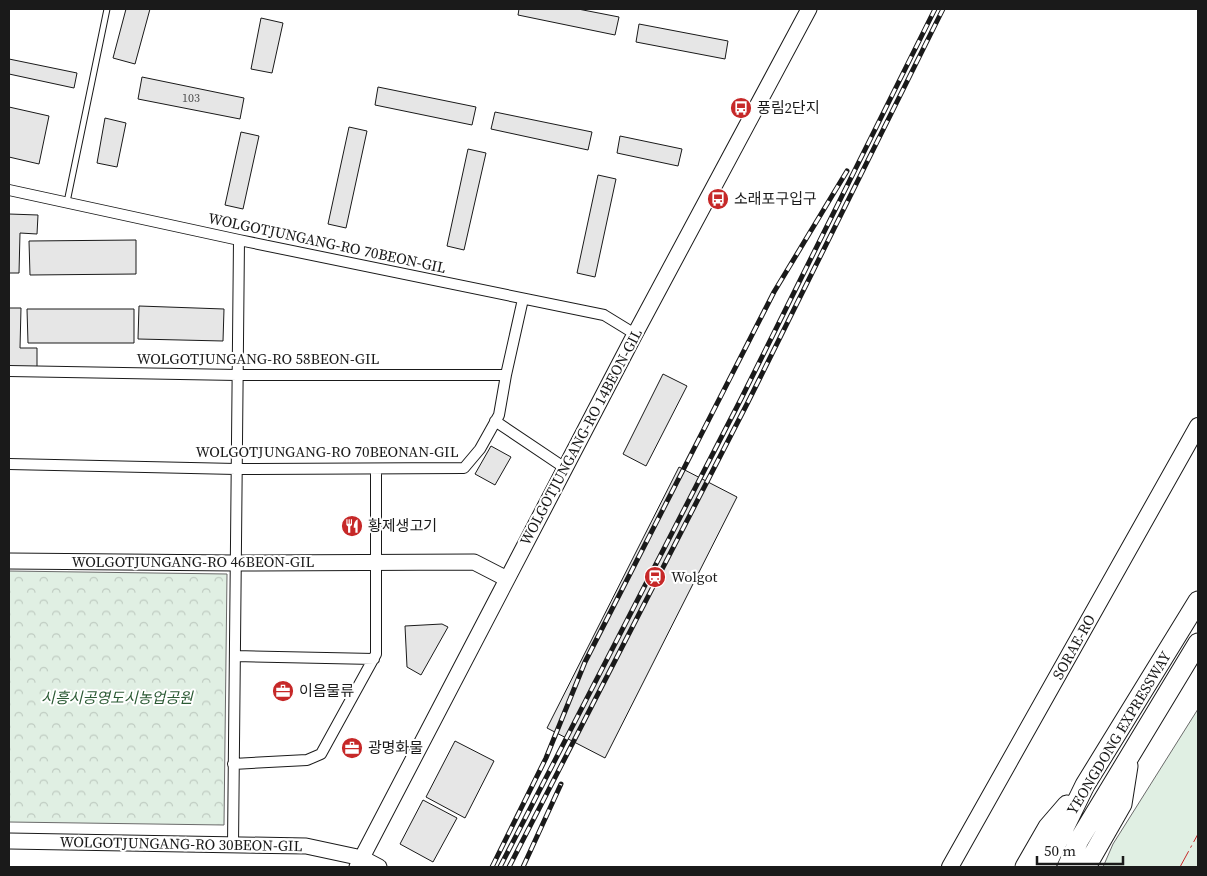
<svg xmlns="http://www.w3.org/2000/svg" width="1207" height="876" font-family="'Source Serif 4','Noto Sans KR',serif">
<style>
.grass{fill:#e0efe3;stroke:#6a6a6a}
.forest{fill:url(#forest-crowns);stroke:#6a6a6a}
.building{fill:#e6e6e6;stroke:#1a1a1a}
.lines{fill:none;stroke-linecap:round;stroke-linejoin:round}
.lane-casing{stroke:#1a1a1a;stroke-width:7}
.street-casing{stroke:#1a1a1a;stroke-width:12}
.secondary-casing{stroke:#1a1a1a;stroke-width:17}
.primary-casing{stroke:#1a1a1a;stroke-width:18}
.highway-casing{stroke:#1a1a1a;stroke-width:21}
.lane{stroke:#fff;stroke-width:5}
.street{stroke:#fff;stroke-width:10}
.secondary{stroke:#fff;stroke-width:15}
.primary{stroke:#fff;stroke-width:16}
.highway{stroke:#fff;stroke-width:19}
.rail-casing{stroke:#1a1a1a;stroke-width:5}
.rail{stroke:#fff;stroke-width:3;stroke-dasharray:9;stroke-linecap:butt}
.power{stroke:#c62828;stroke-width:1;stroke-dasharray:18 4 2.5 4;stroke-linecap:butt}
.labels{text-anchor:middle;stroke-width:4;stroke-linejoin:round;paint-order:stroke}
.number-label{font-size:12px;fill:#4d4d4d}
.poi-label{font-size:15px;fill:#1a1a1a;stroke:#fff;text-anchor:start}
.street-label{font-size:15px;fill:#1a1a1a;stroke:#fff}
.park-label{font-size:15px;font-style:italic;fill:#2b5a34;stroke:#fff}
</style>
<defs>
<pattern id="forest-crowns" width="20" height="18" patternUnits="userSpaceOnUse" patternTransform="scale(1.25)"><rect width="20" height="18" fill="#e0efe3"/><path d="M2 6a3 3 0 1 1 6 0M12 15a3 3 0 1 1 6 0" fill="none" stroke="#c0ccc2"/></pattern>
</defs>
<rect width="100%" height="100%" fill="#fff"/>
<path class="grass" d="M1198,709V867H1103L1113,844Z"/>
<path class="forest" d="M9,571L227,574L224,825L9,822Z"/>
<path class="building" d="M126,9H150L135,64L113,58Z
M519,9H578L619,17L615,35L518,15Z
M261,18L283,23L272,73L251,69Z
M639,24L728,41L725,59L636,42Z
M9,59L77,73L74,88L9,74Z
M142,77L244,98L240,119L138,99Z
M378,87L476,107L472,125L375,105Z
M9,107L49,116L39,164L9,157Z
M495,112L592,132L588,150L491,129Z
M105,118L126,123L117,167L97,163Z
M349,127L367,131L346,228L328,224Z
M241,132L259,136L243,209L225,205Z
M620,136L682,149L678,166L617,153Z
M468,149L486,153L464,250L447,246Z
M598,175L616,179L595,277L577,273Z
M9,214L38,215L37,234L20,233L19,273H9Z
M136,240V274L30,275L29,241Z
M139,306L224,309L223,341L138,339Z
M9,308H21L20,348H37V367H9Z
M27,309H134V343H28Z
M663,374L687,386L646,466L623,454Z
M491,446L511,457L495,485L475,474Z
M679,467L737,497L605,758L547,728Z
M442,624L448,627L421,675L407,667L405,626Z
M455,741L494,761L465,818L426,797Z
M423,800L457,818L433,862L400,844Z"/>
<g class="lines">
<g class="lane-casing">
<path id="lane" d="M67,202L107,9"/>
</g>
<g class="street-casing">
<path id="street" d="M9,190L239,240L604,315L635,334
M9,371L237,375H506
M495,421L565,468
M9,464L236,469L464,468L480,449L499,415L506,375L523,299
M235,656L374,659
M233,764L307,760L321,754L376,654V469
M233,845L239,240"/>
</g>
<g class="secondary-casing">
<path id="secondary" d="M9,561L235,563L474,562L507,579
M9,841L306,846L362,858L379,867
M357,867L635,334L809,9"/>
</g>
<g class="primary-casing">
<path id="primary" d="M950,867L1198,426"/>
</g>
<g class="highway-casing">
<path id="highway" d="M1025,867L1048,827L1067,805
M1045,867L1085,785L1198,601
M1067,867L1079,840L1198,643
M1086,867L1122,804L1128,766"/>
</g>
<use href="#lane" class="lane"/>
<use href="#street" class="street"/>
<use href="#secondary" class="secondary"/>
<use href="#primary" class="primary"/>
<use href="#highway" class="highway"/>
<g class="rail-casing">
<path id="rail" d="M492,867L546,758L585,662L774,292L847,171
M500,867L741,399L935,9
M509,867L748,402L943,9
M523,867L561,784"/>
</g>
<use href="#rail" class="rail"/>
<path class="power" d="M1180,867L1198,834"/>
</g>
<defs>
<g id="bus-disc" transform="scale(1.125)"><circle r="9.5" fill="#c62828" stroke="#fff"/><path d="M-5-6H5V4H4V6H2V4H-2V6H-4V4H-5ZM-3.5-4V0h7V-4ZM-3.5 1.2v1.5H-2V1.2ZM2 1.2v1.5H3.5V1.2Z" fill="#fff"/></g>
<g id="restaurant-disc" transform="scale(1.125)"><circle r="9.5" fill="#c62828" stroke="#fff"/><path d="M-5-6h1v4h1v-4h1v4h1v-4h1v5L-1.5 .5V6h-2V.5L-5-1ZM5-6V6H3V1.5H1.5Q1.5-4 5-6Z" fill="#fff"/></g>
<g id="station-disc" transform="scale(1.125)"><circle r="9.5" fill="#c62828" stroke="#fff"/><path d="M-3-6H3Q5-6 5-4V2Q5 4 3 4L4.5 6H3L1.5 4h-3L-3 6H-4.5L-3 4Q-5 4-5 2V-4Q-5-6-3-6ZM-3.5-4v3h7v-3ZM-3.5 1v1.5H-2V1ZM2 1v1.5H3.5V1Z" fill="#fff"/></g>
<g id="office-disc" transform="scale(1.125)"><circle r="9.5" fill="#c62828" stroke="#fff"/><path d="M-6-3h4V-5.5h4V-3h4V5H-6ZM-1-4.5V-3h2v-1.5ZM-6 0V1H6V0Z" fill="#fff"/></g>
</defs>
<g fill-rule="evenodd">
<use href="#bus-disc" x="741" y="108"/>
<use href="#bus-disc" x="718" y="199"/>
<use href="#restaurant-disc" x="352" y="526"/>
<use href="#station-disc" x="655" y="577"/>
<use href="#office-disc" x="283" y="691"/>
<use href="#office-disc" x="352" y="748"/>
</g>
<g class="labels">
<g class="number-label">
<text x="191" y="102">103</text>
</g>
<g class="poi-label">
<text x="757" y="113">풍림2단지</text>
<text x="734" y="204">소래포구입구</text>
<text x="368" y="531">황제생고기</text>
<text x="671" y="582">Wolgot</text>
<text x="299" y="696">이음물류</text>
<text x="368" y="753">광명화물</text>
</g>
<g class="street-label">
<text transform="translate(327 243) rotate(12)" y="5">WOLGOTJUNGANG-RO 70BEON-GIL</text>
<text x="258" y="364">WOLGOTJUNGANG-RO 58BEON-GIL</text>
<text transform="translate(581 437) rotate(-62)" y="5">WOLGOTJUNGANG-RO 14BEON-GIL</text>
<text x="327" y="457">WOLGOTJUNGANG-RO 70BEONAN-GIL</text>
<text x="193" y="567">WOLGOTJUNGANG-RO 46BEON-GIL</text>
<text transform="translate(1074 647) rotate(-61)" y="5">SORAE-RO</text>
<text transform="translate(1119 733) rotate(-59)" y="5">YEONGDONG EXPRESSWAY</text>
<text transform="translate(181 844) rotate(1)" y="5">WOLGOTJUNGANG-RO 30BEON-GIL</text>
</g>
<g class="park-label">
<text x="117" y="703">시흥시공영도시농업공원</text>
</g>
</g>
<rect width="1207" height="876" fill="none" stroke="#1a1a1a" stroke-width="20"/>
<path d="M1037 856v8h86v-8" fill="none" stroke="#1a1a1a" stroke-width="2.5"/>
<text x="1044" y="856" font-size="15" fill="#1a1a1a" stroke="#ffffff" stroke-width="4" paint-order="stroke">50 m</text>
</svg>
